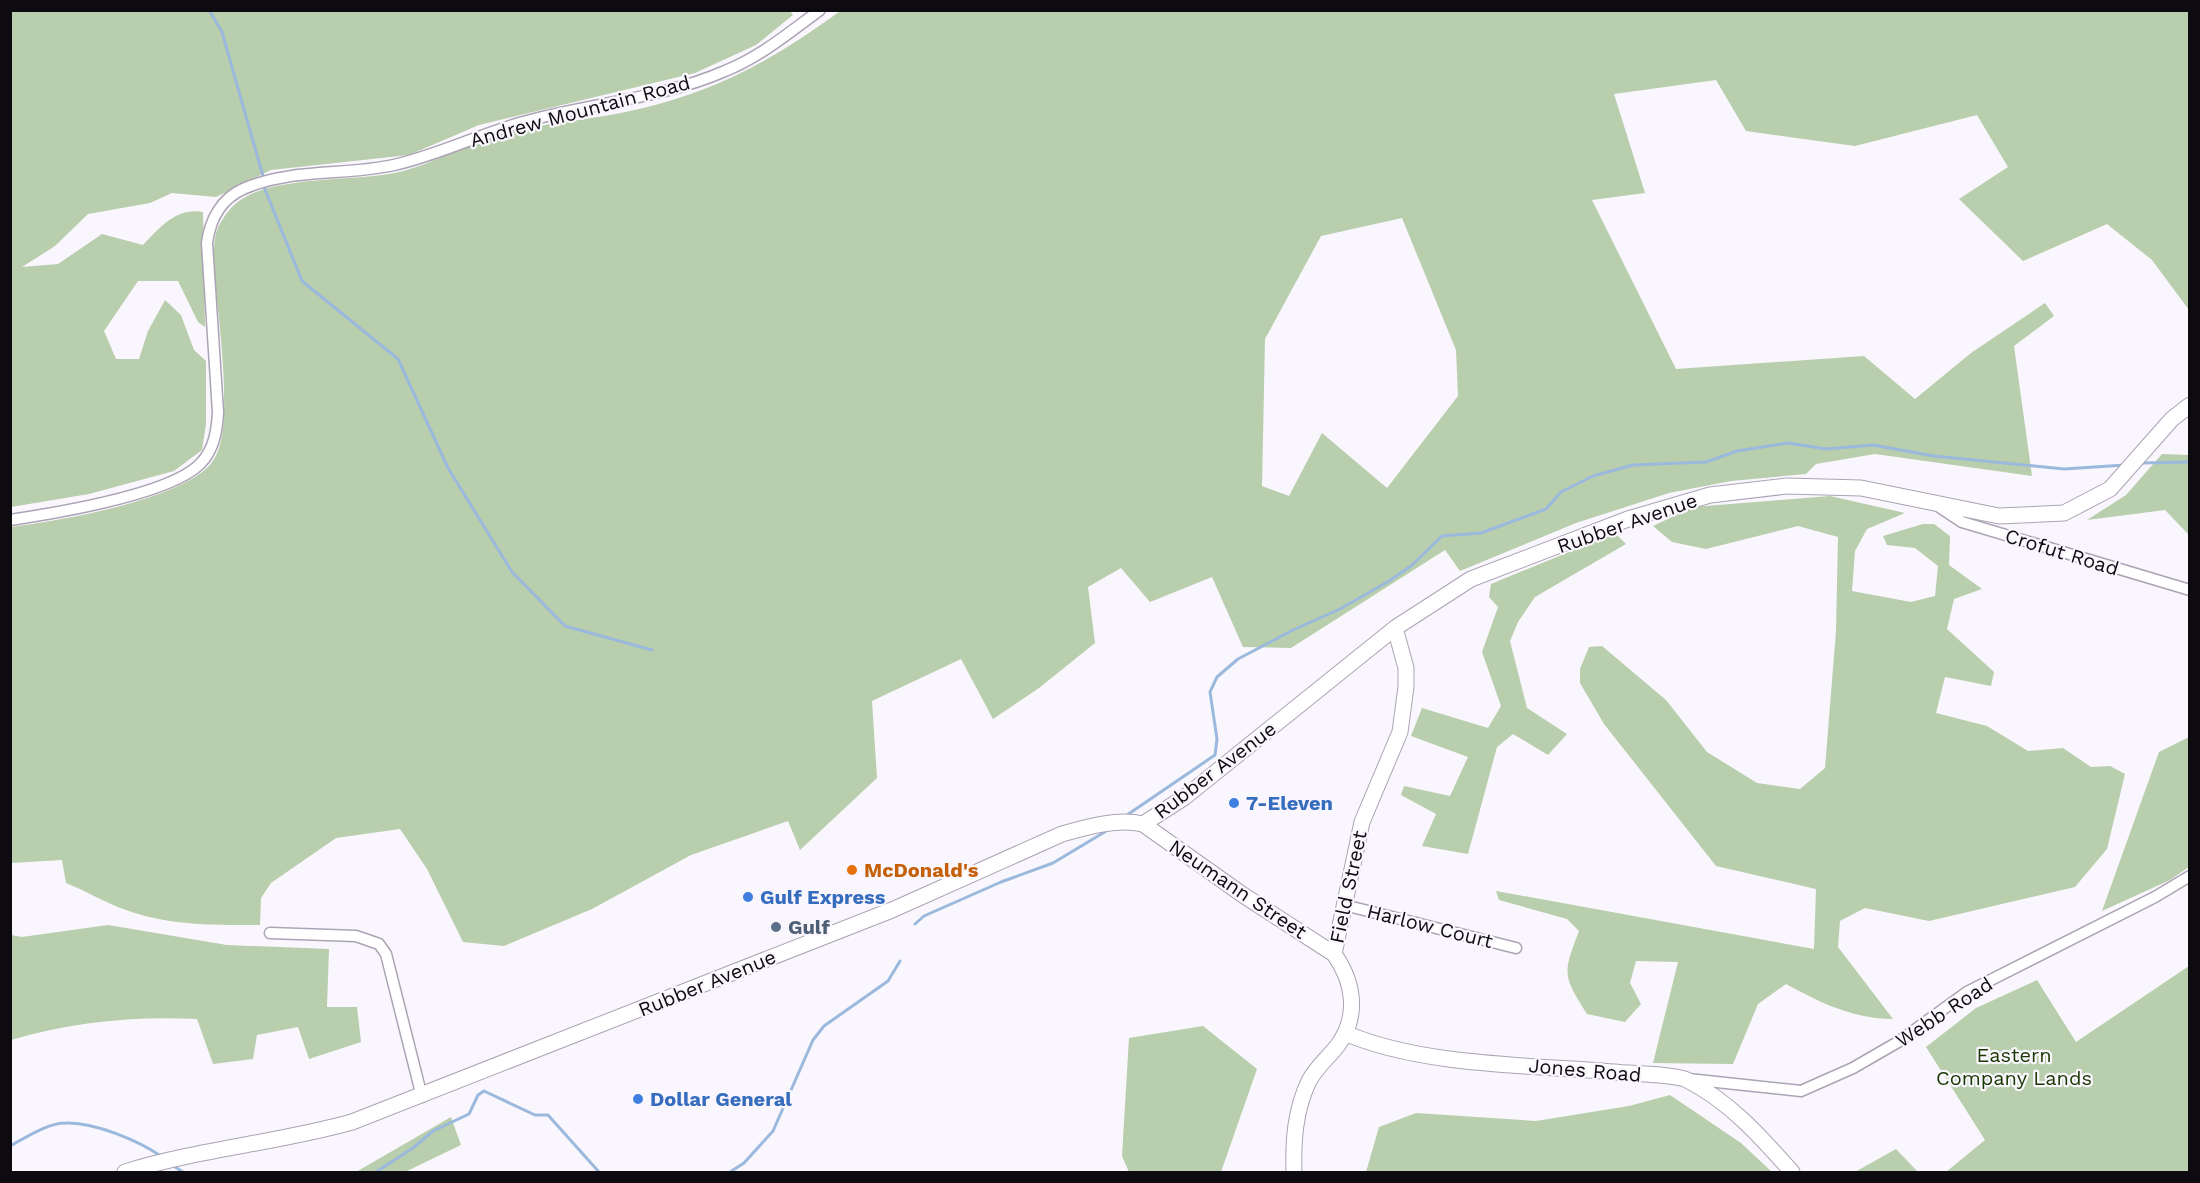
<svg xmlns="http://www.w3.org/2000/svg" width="2200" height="1183" font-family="'Work Sans',sans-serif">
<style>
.green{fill:#b8ceac;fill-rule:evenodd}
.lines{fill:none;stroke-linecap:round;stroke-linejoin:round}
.stream{stroke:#9bb8dd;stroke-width:3}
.street-casing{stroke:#aca3b5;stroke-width:13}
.secondary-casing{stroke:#aca3b5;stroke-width:17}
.street{stroke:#fff;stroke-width:10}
.secondary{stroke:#fff;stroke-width:15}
.shop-dot{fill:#3f7fe0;stroke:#f9f6fd;stroke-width:2}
.food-dot{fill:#e8710a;stroke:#f9f6fd;stroke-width:2}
.service-dot{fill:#5c6f8a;stroke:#f9f6fd;stroke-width:2}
.labels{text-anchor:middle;stroke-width:4.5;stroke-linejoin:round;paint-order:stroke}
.street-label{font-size:20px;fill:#0e0b10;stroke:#f9f6fd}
.shop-label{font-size:20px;font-weight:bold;fill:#366cbe;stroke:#f9f6fd;text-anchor:start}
.food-label{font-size:20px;font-weight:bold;fill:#c56008;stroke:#f9f6fd;text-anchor:start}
.service-label{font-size:20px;font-weight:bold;fill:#4e5e75;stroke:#f9f6fd;text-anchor:start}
.park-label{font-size:20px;fill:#183800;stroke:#f9f6fd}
</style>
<rect width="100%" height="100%" fill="#f9f6fd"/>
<path class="green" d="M789,10L793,15L756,45L695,73L479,125L409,155L271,170L216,197L172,193L150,203L88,214L55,246L22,267L58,264L102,234L143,245C160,227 177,207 203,212L205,327L198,322L178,281H138L104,331L116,359H139L148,331L165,300L181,315L194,350L206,361V424L202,450L174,471L89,494L11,507V11Z
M840,11H2189V310L2152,260L2107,224L2023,261L1959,199L2008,167L1977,115L1855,146L1746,131L1716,80L1614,94L1645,193L1592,200L1676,369L1864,356L1915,399L1971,353L2045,303L2054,316L2014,346L2032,476L1875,454L1816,464L1806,474L1731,481L1669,493L1576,523L1460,571L1445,550L1291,648L1243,647L1212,577L1150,602L1121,568L1088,587L1095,643L1039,688L993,719L961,659L872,701L877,778L800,850L788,821L691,855L592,909L504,946L463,942L427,869L400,829L336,838L271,883L261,898L260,925C214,925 170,926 126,910C106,903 86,891 66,883L62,860L11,863L10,527C59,521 175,501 209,466C222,452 223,431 224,413C225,375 221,338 217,300C215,280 212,258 215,238C217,225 228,209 239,201C274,175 357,182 399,172C437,163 472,140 511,131C553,122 597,119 639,109C718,91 776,58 840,11ZM1402,218L1456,350L1458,396L1387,488L1322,433L1289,496L1262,486L1265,339L1321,236Z
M2162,454L2189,455V535L2165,510L2087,520L2126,495Z
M1830,496L1905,513L1867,529L1855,551L1852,591L1911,602L1935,596L1938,566L1915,548L1887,545L1883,536L1923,524H1934L1950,536L1949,565L1982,589L1954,599L1947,629L1994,672L1991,686L1945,677L1936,713L1987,726L2028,751L2063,748L2091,767L2110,766L2125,774L2107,849L2075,887L1929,921L1865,908L1840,921L1838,947L1893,1019C1853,1019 1821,1003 1786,984L1758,1004L1733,1064L1653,1063L1678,962L1636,961L1630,983L1641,1004L1625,1022L1587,1014C1562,975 1563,973 1579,931L1567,919L1499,900L1496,891L1814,949L1816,889L1716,866L1604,724L1580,683V669L1589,647L1602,646L1666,700L1707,752L1757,783L1800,789L1825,768L1836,631L1838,537L1798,526L1706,549L1672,542L1653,526L1693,507Z
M1615,533L1626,544L1535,597L1518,622L1510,641L1527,708L1567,734L1548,755L1513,734L1497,747L1468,854L1422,846L1436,814L1401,795L1404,786L1450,796L1468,757L1411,736L1422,708L1488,728L1501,706L1482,652L1498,607L1489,597L1491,584Z
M2189,737V867L2170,880L2102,911L2159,752Z
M108,925L227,945L329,949L327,1007H357L361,1042L309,1059L298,1027L257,1035L253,1059L213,1064L197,1019C134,1016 71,1022 11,1040V935L22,937Z
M2189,966V1172H1946L1985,1140L1926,1047L1976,1008L2037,980L2076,1042Z
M1203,1026L1257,1069L1221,1172H1129L1122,1156L1129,1038Z
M1670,1095L1741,1143L1772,1172H1366L1379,1127L1416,1113L1536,1121L1629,1106Z
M451,1117L461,1145L405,1172H356Z
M1896,1149L1918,1172H1855Z"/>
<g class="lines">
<path class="stream" d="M209,10L222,32L263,176
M264,187L302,281L398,359L448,468L512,572L565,626L652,650
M2140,463L2190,462
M1127,815L1215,755L1217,739L1210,692L1217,677L1238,659L1293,630L1340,609L1389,581L1411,566L1442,536L1481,533L1546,509L1561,492L1593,476L1633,465L1706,462L1737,451L1788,443L1826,449L1873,445L1934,456L2064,469L2125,465
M915,924L924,916L1001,882L1053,863L1108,830
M10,1146C27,1137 47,1123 66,1123C94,1122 140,1141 162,1157
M172,1165L183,1172
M376,1172L413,1148L433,1131L469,1114L478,1095L484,1091L535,1115H548L599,1172
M730,1172L744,1163L773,1131L813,1040L824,1026L888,981L900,961"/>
<g class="street-casing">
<path id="street" d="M1938,506L1962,522L2190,590
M10,520C56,513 169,495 200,464C214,450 217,431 218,412L207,243C210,220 221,199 243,189C291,168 344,176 394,165C438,155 480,134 523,122C590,103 661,99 725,71C760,57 790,32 820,10
M1344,905L1516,948
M270,933L356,936L379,944L386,954L422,1097
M1688,1079L1801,1091L1853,1068L1898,1042L1967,992L2155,897L2190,876"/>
</g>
<g class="secondary-casing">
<path id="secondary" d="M1143,824L1185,797L1395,628L1471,579L1628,519L1710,495L1787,486L1861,488L1999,516L2064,513L2110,489L2172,419L2190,405
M1334,954L1362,822L1400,732L1406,687V668L1395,628
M1345,1033C1421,1066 1531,1065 1614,1072C1630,1074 1675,1074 1687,1080C1729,1101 1761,1137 1792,1172
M125,1172C199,1149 277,1143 352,1122L892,910L1062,834C1087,827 1117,818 1143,824L1243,895L1334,954C1354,982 1359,1016 1338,1045C1329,1057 1316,1067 1309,1081C1295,1110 1293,1141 1294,1172"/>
</g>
<use href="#street" class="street"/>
<use href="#secondary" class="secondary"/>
</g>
<g class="shop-dot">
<circle cx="1234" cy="803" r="6"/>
<circle cx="748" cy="897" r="6"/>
<circle cx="638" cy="1099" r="6"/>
</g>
<circle class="food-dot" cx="852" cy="870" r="6"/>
<circle class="service-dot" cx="776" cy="927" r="6"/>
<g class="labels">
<g class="street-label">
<text transform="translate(580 111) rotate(-15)" y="7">Andrew Mountain Road</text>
<text transform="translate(1627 523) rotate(-19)" y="7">Rubber Avenue</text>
<text transform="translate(2062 552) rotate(17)" y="7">Crofut Road</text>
<text transform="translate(1215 770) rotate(-37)" y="7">Rubber Avenue</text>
<text transform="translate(1348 887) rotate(-78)" y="7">Field Street</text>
<text transform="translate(1238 889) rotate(34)" y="7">Neumann Street</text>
<text transform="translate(1430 926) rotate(14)" y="7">Harlow Court</text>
<text transform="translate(707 983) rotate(-22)" y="7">Rubber Avenue</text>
<text transform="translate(1944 1012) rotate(-33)" y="7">Webb Road</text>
<text transform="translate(1585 1070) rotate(5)" y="7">Jones Road</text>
</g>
<g class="shop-label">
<text x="1246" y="810">7-Eleven</text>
<text x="760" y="904">Gulf Express</text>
<text x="650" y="1106">Dollar General</text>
</g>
<g class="food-label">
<text x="864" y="877">McDonald's</text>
</g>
<g class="service-label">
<text x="788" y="934">Gulf</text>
</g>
<g class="park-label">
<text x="2014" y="1062">Eastern<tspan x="2014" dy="23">Company Lands</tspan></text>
</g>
</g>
<rect width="2200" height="1183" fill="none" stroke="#0e0b10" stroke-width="24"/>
</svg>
